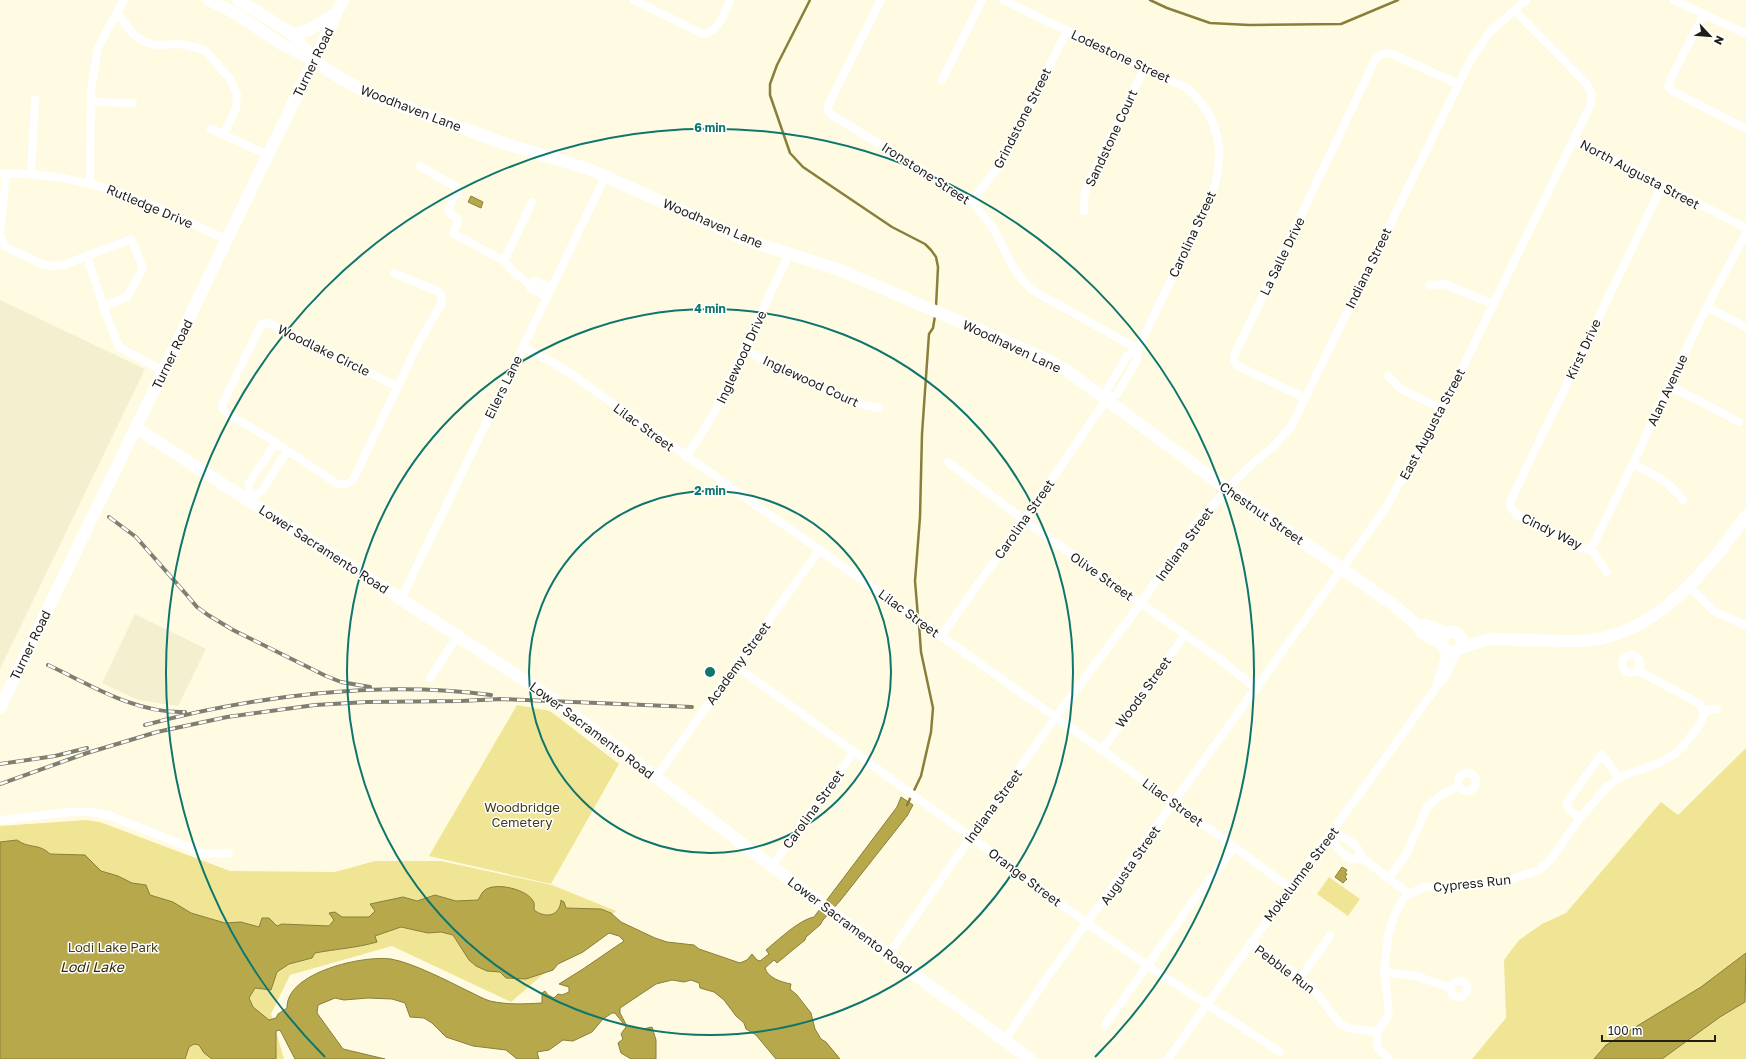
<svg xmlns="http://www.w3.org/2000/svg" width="1746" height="1059" font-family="'Golos Text',sans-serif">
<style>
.built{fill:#f4f0cf}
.green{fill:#f0e495}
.water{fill:#b6a84b;stroke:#897f3b;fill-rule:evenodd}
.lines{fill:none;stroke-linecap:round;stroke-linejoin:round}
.stream{stroke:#897f3b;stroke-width:2.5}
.street{stroke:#fff;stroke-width:8}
.secondary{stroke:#fff;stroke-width:12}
.rail-casing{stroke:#807e6e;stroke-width:4}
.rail{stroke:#fff;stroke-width:2.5;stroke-dasharray:8;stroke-linecap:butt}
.ring{fill:none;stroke:#0f766e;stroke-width:2}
.labels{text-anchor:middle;stroke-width:3;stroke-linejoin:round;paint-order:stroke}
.street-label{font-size:13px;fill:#201f16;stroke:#fff}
.park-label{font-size:13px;fill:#433d16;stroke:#fff}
.water-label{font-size:14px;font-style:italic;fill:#302a01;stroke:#fff}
.centre{fill:#0f766e;stroke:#fff;stroke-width:2}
.ring-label{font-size:12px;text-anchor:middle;font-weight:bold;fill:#0f766e;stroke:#fff;stroke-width:3;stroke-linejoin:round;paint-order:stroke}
</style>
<rect width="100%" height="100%" fill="#fffbe3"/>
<path class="built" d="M0,300L145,369L0,669Z
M135,614L206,649L178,706L138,700L102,683Z"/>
<path class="green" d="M517,705L550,711L619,764L551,884L429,856Z
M1746,748V1059H1472L1506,1018L1504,960L1519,940L1542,924L1566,913L1661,802L1678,815Z
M86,820L100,822L230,871L335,872L375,861H441L552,885L616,911L511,1002L392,946L290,975L271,1014L284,1059H0V826Z
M1329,877L1360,899L1348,916L1317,894Z"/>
<path class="water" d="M471,196L483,202L481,208L468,202Z
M901,797L913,805L907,816L840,901L823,920L820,925L806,937L805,940L777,963L774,960L765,968C768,978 781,982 791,984L790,989L797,995L811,1013L815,1029L821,1039L826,1042L840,1059H776L756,1035L746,1029L744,1023L736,1016L724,1000L714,992L700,988L699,983L691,980L684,982L672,980L656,984L620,1008V1013L627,1026L643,1029L652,1027L656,1040V1059H631L621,1053L618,1043L623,1039L621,1034L626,1027L615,1013H612L603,1019L592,1032L573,1041L563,1040L549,1050L537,1052L539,1059H517L506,1050L473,1046L446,1037L432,1023L424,1018L410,1017L405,1003L392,999L368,998L344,1000L335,998L318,1005L317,1013L343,1049L385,1059H295L280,1030L276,1031V1059H212L204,1053L199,1045L194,1044L189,1047L185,1059H0V842L17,840C29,849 39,843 50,854L85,855L101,871L118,876L132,883L146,885L150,895L173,902L191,913L225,923L241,922L259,927L262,918H269L277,926L282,924L329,926L334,920L329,913L335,912L342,917H369L375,911L370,904L403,897L417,901L435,895L456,901L478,900C480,897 482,892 485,890C495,882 527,889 533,901C535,903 534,906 534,910C546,919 560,916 561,900L564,902L566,908L601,909L611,913L621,922L655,938L667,942L694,945L699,949L740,963L747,960L752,954L757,960L760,961L769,954L766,950C778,940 799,920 814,917L897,807ZM401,927L428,933L441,932L453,935L469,960L476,966L487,971L500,972L506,978L526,979L553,970L558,964L583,952L609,933L619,936L624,941L583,969L559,984L569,987V992L562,995L558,994L554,998L548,995L545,991L542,993V1003C524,1004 508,1005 490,1001C483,999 475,994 468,991C448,981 413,963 391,959C364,955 286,972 287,1008L278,1014L276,1018L269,1020L253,1007L249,998L255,988L271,990L277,972L289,964L312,958L315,953C336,949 356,948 377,942L375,936Z
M1342,867L1347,870L1345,873L1347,874L1345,877L1347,879L1343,883L1335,877Z
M1746,953L1745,1002L1720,1017L1662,1059H1594L1606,1045L1701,987Z"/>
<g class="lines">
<path class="stream" d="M810,0L777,65L770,84V95L790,153L803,167L837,190L892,227L925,244L931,250L936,257L938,267L936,307
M1150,0L1167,8L1210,23L1249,25L1341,24L1398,0
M918,617L915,581L920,517L922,434L929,334L933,328L935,316
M907,805L921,776L931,732L933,708L921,652L919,624"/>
<path class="street" d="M634,0L703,34C719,32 724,13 730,0
M881,0L828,105V111L832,115L972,201L995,231L1013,267L1024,282L1034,291L1138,349
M1674,0L1746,34
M117,13L133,34L143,41L156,45L181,44L205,50L230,79L237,94L236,108L224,134
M1704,14L1670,80L1668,87L1671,90L1746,129
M942,80L982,0
M91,102L133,103
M211,129L268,155
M1573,139L1746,228
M420,166L445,181L456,186L458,190L448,210L451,214L458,219V223L453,233L504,261L514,272L529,284L531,289L548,296
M0,174C87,171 151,204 227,240
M31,174L35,100
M90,183L91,90L98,47L124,0
M972,201L997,168L1067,31
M1084,211V199L1086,188L1145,67
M0,233L6,174
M0,237L6,247L42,264L52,266L64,265L131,239L143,268L127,297L103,306
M87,256L103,306L119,347L163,371
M504,261L532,202
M394,273L437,291L441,295L442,303L418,344L353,480C347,485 343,485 336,483L264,435L229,415L223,409L222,405L259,329L262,324L268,323L398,387
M529,284L535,281L551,288
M1430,285L1445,284L1493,304
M1707,307L1746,327
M523,347L552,362L571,374L1102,750L1290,888
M744,350L860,404L879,408
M1388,376L1401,389L1442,409
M1669,385L1739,422
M1305,398L1238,366L1234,361V356L1375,60C1380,54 1384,52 1392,54L1458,84
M1106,400L1108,388L1127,356L1138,349
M686,457L713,415L789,254
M948,462L1024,520L1218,658L1257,689
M1633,464C1653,474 1670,482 1683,500
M248,499L249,483L275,444
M248,499L262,491L287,451
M1590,548L1583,549L1520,517L1511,508L1510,502L1662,186
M1590,548L1594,543L1633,464L1669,385L1707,307L1746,233
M1590,548L1607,572
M1689,586L1714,611L1746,626
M401,599L606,175
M941,636L1024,520L1106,400L1117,394L1137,360L1138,349L1212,194C1226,153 1220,117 1187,88L1003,0
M1622 664a9 9 0 1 1 18 0a9 9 0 1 1-18 0Z
M736,666L971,837L1070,911L1148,966L1280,1052
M430,678L458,636
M1435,689L1442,668L1446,650
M1703,711L1717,709
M1102,750L1185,635
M1458 782a9 9 0 1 1 18 0a9 9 0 1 1-18 0Z
M656,777L820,549
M1580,818L1569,809L1567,802L1602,754L1619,778
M0,820L71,812H91L111,816L203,853L215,854L229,853
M1332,833C1348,840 1356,840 1362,858
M1329,837C1335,844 1341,854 1349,858C1354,860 1360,857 1365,860L1409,894
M772,866L854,752
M1389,878L1406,855L1427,807L1441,795L1459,786
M1250,942L1312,987L1340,1024L1349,1028L1377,1032
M888,955L1055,718L1141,603L1195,525L1227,489L1253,463L1274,446L1291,427L1471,59L1489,33L1526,0
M1384,972L1416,976L1451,988
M1300,978L1330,936
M1451 989a8 8 0 1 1 16 0a8 8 0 1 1-16 0Z
M1105,1025L1189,907L1234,847
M1377,1032L1386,1020L1389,1011L1384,972L1388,936L1395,913L1403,900L1409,894L1425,887L1504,882L1539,870L1550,860L1580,818L1608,786L1623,776L1659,763L1675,754L1684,745L1698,727L1704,715L1700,704L1637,670
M1377,1032V1047L1389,1059
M1004,1041L1044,982L1385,509L1434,423L1457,379L1590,106L1592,95L1587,84L1515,11
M1168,1059C1256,935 1346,813 1435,689L1445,677L1458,650"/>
<path class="secondary" d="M209,0L235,13L278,42L313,60L340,78L370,94L506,144L589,169L746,240L840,270L1046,359L1069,372L1227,489L1391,603L1418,626L1421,632L1443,645
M238,0L293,34L312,57
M293,34C311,32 323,21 337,12
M136,428L401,599L556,701L888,955L1030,1059
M1418,626L1426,625L1446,633
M1442 642a10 10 0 1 1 20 0a10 10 0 1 1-20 0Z
M1461,648C1469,645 1479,642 1487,640C1496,638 1506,639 1515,640C1536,640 1557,641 1579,641C1654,639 1705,572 1746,516
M0,708L343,0"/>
<g class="rail-casing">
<path id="rail" d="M109,517L136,537L186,594L197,607L208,615L233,630L326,676L341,682L370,687
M48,665C91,685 136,714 185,712
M145,725C253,696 380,680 491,695
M0,764L55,756L87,748
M0,784L87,753L157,732L227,717L315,705L367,702L461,701L501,699L692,707"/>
</g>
<use href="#rail" class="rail"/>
</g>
<g class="ring">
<circle cx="710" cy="672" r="181"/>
<circle cx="710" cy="672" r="363"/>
<path d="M325 1057A544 544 0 1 1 1095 1057"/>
</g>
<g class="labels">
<g class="street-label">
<text transform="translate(1121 56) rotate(25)" y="5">Lodestone Street</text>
<text transform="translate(313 62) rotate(-64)" y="5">Turner Road</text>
<text transform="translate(411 108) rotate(21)" y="5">Woodhaven Lane</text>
<text transform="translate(1022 118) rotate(-63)" y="5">Grindstone Street</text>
<text transform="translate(1111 138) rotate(-65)" y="5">Sandstone Court</text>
<text transform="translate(926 173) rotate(33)" y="5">Ironstone Street</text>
<text transform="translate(1640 174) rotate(28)" y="5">North Augusta Street</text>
<text transform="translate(150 206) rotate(23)" y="5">Rutledge Drive</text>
<text transform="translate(713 223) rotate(23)" y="5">Woodhaven Lane</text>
<text transform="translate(1192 234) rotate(-65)" y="5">Carolina Street</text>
<text transform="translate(1282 256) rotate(-64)" y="5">La Salle Drive</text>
<text transform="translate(1368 268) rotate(-64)" y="5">Indiana Street</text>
<text transform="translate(1012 346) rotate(25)" y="5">Woodhaven Lane</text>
<text transform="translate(1583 349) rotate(-65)" y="5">Kirst Drive</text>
<text transform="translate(324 350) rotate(26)" y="5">Woodlake Circle</text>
<text transform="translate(172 354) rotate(-64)" y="5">Turner Road</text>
<text transform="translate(741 357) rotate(-65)" y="5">Inglewood Drive</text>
<text transform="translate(811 381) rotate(25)" y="5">Inglewood Court</text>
<text transform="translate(503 387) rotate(-64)" y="5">Eilers Lane</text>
<text transform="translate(1667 390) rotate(-65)" y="5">Alan Avenue</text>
<text transform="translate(1432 424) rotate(-62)" y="5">East Augusta Street</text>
<text transform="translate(644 427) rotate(36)" y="5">Lilac Street</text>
<text transform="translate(1262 513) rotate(35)" y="5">Chestnut Street</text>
<text transform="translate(1024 519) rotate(-55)" y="5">Carolina Street</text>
<text transform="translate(1552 531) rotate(26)" y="5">Cindy Way</text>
<text transform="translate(1184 544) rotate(-54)" y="5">Indiana Street</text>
<text transform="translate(324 549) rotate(33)" y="5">Lower Sacramento Road</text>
<text transform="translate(1102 576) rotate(35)" y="5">Olive Street</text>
<text transform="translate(909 613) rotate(36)" y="5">Lilac Street</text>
<text transform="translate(30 645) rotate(-64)" y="5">Turner Road</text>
<text transform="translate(738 663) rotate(-54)" y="5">Academy Street</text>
<text transform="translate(1143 692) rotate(-54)" y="5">Woods Street</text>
<text transform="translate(592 730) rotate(37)" y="5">Lower Sacramento Road</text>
<text transform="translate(1173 802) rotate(36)" y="5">Lilac Street</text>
<text transform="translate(993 806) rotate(-54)" y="5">Indiana Street</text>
<text transform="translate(813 809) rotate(-54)" y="5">Carolina Street</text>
<text transform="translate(1130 865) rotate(-55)" y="5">Augusta Street</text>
<text transform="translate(1301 874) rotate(-53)" y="5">Mokelumne Street</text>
<text transform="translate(1025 877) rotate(37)" y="5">Orange Street</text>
<text transform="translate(1472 883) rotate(-6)" y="5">Cypress Run</text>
<text transform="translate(850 925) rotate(37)" y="5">Lower Sacramento Road</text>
<text transform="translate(1285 969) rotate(37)" y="5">Pebble Run</text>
</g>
<g class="park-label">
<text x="522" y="812">Woodbridge<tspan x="522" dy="15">Cemetery</tspan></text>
<text x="113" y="952">Lodi Lake Park</text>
</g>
<g class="water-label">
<text x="92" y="972">Lodi Lake</text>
</g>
</g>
<circle cx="710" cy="672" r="6" class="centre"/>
<g class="ring-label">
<text x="710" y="132">6 min</text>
<text x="710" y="313">4 min</text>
<text x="710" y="495">2 min</text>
</g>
<g transform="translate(1710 36) rotate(116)" stroke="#ffffff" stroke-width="3" paint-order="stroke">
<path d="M0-3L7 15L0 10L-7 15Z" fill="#201f16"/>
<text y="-6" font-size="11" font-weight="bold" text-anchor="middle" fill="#201f16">N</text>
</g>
<path d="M1602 1035v6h113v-6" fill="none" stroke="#201f16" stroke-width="2"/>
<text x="1608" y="1035" font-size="12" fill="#201f16" stroke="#ffffff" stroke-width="3" paint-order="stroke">100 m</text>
</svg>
